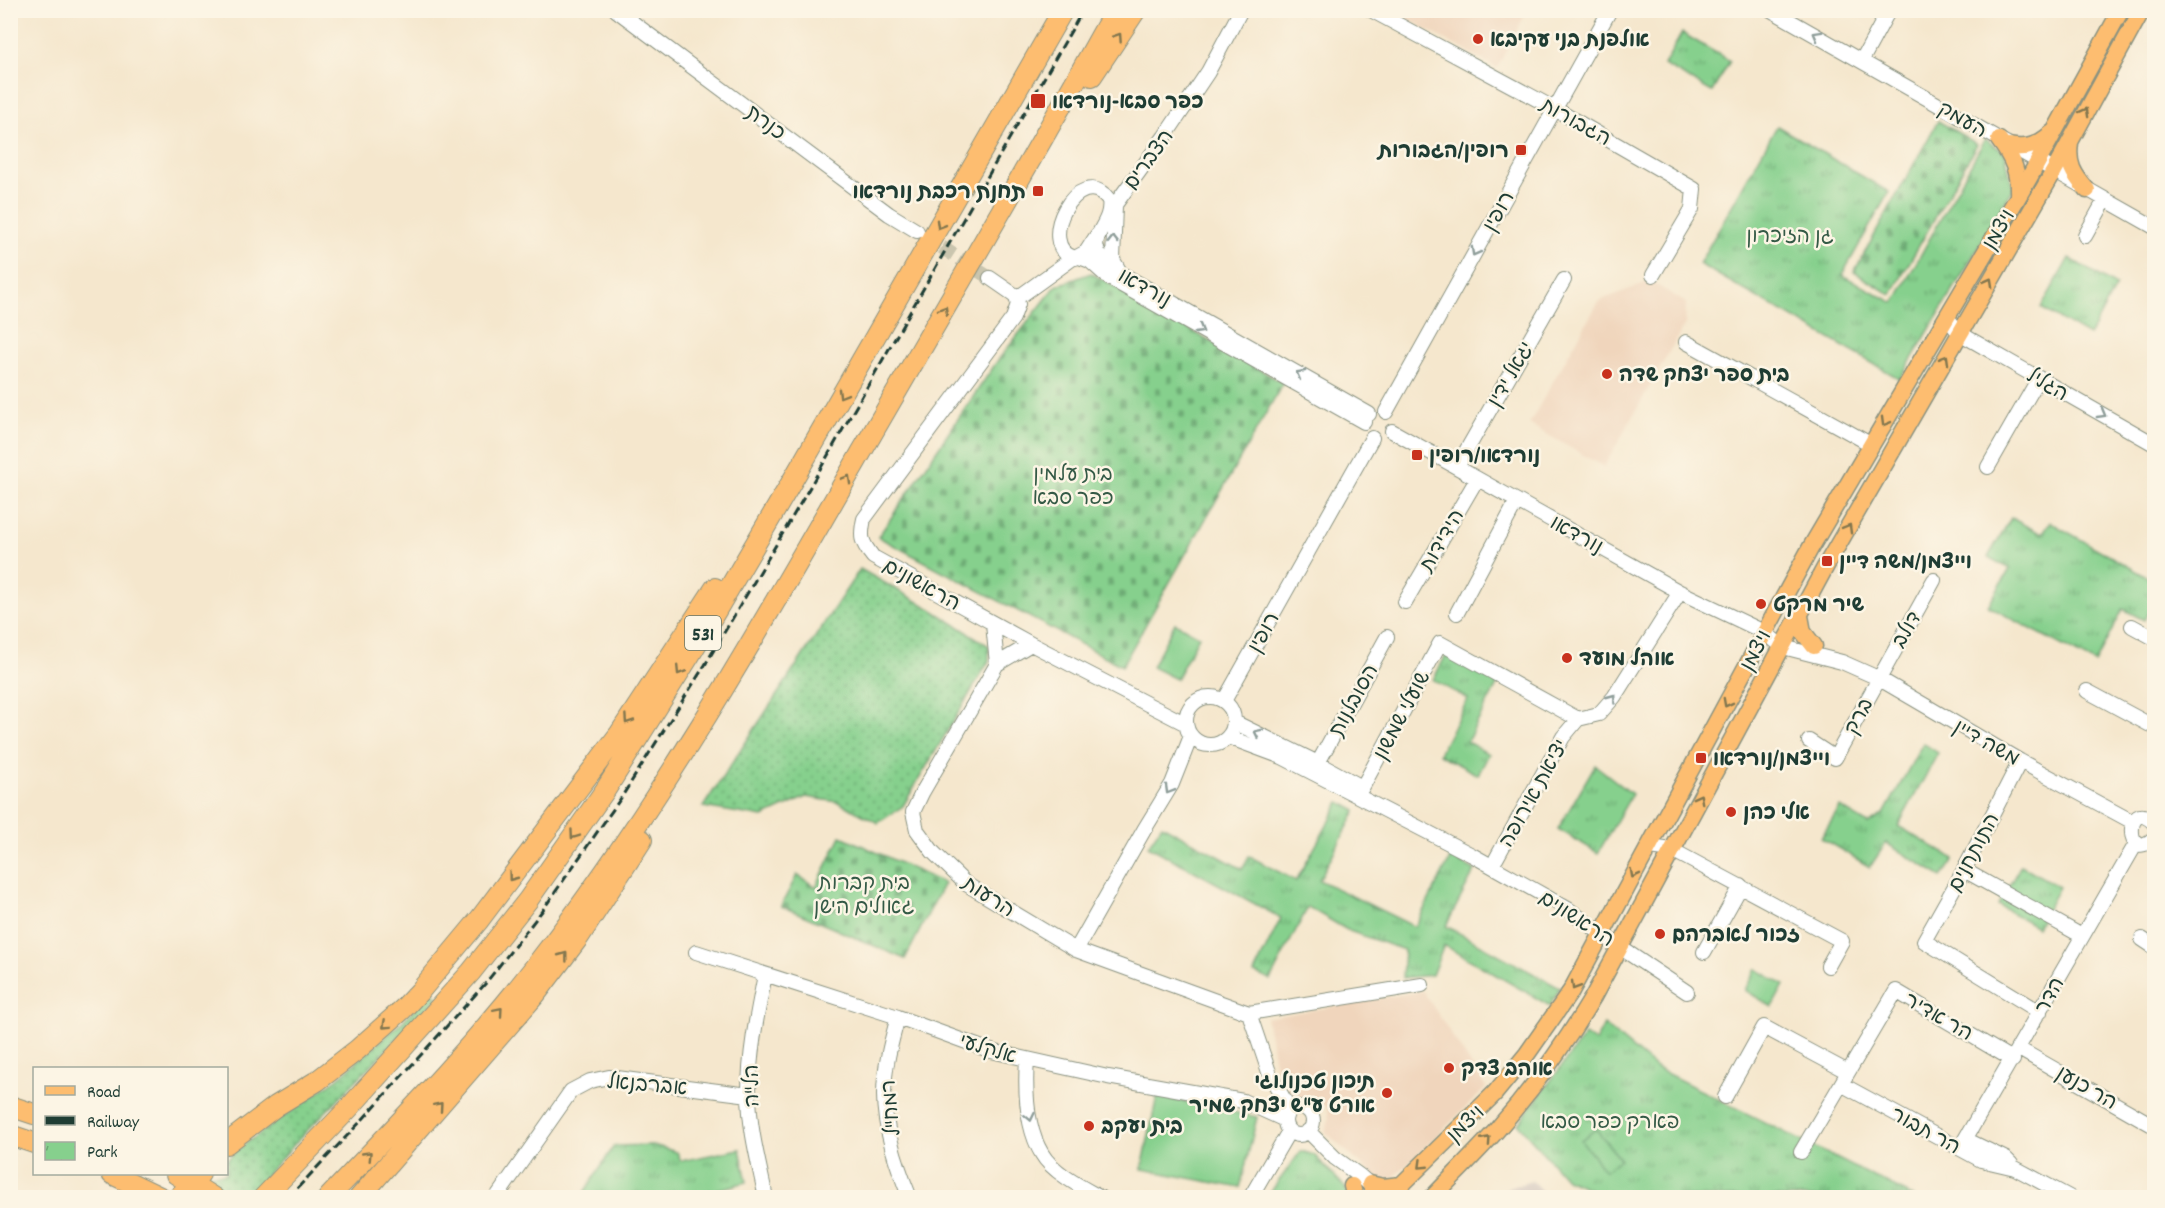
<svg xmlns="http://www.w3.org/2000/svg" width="2165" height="1208" font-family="Dekko,'Playpen Sans Hebrew',sans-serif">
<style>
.built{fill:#f0d5bc}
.industrial{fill:#cec1b9}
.grass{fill:url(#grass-dots);stroke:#528660;stroke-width:1.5}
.cemetery{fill:url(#cemetery-stones);stroke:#528660;stroke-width:1.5}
.park{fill:url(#park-tufts);stroke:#528660;stroke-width:1.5}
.garden{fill:#86d08d;stroke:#528660;stroke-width:1.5}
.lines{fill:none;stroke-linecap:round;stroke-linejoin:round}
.minor-tunnel{stroke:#cac5ae;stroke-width:14;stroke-dasharray:14 7;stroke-linecap:butt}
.minor-casing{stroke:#8a9280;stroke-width:16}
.major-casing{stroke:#8a9280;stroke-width:19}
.highway-casing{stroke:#8a9280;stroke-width:22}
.minor{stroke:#fff;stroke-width:14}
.major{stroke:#fdbd6f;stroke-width:16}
.highway{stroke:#fdbd6f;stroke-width:20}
.rail{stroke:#1f3d34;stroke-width:3;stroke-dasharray:9 4.5;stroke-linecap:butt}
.oneway{stroke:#8f9e9a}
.oneway2{stroke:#83774f}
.poi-dot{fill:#c8321e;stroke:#fcf5e5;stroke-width:2}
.labels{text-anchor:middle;stroke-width:5;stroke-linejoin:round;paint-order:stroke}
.shield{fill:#fcf5e5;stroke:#617469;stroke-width:1.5}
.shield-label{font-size:20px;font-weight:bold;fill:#1f3d34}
.poi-label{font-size:21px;font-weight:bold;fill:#1f3d34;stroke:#fcf5e5;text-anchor:start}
.street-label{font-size:21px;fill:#1f3d34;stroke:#fcf5e5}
.park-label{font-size:21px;fill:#345a46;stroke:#fcf5e5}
</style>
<defs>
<pattern id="grass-dots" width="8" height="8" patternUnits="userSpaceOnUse" patternTransform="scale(1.5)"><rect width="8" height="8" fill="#86d08d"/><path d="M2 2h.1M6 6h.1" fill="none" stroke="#6daa74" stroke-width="1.8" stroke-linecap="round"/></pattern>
<pattern id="cemetery-stones" width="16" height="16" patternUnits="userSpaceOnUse" patternTransform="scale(1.5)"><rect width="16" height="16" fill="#86d08d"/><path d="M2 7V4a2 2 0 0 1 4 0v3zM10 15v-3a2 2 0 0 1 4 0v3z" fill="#6daa74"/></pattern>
<pattern id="park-tufts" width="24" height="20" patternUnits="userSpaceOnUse" patternTransform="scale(1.5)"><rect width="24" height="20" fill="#86d08d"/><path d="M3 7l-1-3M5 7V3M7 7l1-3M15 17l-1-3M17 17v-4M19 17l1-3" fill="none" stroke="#6daa74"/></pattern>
</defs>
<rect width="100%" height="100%" fill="#fcf5e5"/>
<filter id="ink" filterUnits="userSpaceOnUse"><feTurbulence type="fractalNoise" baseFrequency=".0167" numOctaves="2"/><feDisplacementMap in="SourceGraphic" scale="12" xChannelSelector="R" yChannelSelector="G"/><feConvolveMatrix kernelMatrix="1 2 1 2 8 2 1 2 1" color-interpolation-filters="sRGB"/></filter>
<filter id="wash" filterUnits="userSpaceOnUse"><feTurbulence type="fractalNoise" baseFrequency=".008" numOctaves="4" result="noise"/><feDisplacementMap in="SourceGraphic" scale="24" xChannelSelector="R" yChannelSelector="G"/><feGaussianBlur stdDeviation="1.35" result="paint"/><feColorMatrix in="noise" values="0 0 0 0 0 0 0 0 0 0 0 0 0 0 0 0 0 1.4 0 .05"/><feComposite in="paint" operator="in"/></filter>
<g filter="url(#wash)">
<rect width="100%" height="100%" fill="#f5e7cd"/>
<path class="built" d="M1391,10H1527V11L1497,68Z
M1650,281L1686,303L1685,324L1604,467L1529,424L1599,301Z
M1423,991L1486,1088L1385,1186L1325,1132L1329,1119L1327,1107L1316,1100L1296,1098L1278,1075L1266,1018Z"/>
<path class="industrial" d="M1532,1181L1548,1197H1476H1477Z"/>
<path class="grass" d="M860,569L931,609L989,646V661L903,806L878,823L838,802L806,797L763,817L703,807Z
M432,991L438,997L302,1136L246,1197H233L205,1180L212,1174H226L227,1160L238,1149L337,1079L399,1025Z"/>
<path class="cemetery" d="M1938,121L1977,144L1891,295L1854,272Z
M1091,273L1283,383L1122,666L878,537L996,363L1056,286Z
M841,836L944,883L905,959L781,906L797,875L816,887Z"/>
<path class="park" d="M1682,33L1730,61L1712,92L1664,65Z
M1777,126L1889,192L1842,275L1894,303L1985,139L2005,153L2013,189L1900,379L1699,264Z
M2069,258L2116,286L2089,336L2041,308Z
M2011,518L2042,534L2050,522L2154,581V601L2144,620L2123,609L2095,663L1988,606L2010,569L1988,557Z
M1446,655L1498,683L1467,742L1489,754L1478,775L1439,754L1468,699L1433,680Z
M1923,743L1938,753L1898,826L1954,859L1942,877L1886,843L1870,867L1821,838L1840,807L1868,824L1884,814Z
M1595,765L1632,794L1598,853L1558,829Z
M1340,802L1356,811L1319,880L1415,927L1451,857L1475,870L1446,926L1560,988L1550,1006L1444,945L1432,975L1402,978L1404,950L1349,931L1308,907L1270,980L1254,973L1281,918L1148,846L1162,825L1242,869L1249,856L1296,881Z
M2021,865L2059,887L2037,927L1998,905Z
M1604,1025L1656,1068L1914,1197H1608L1566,1179L1518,1124L1585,1035L1595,1042Z
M653,1145L677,1152L681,1161L740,1149L747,1182L689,1197H581L614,1146Z
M1301,1151L1314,1155L1345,1187L1349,1198H1266Z"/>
<path class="garden" d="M1175,623L1199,636L1176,679L1152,667Z
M1756,969L1784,985L1772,1007L1745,990Z
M1157,1096L1257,1117L1240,1188L1142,1169Z
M1596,1129L1620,1159L1605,1171L1581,1140Z"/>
</g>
<g filter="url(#ink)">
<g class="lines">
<path class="minor-tunnel" d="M924,236L990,278"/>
<g class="minor-casing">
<path id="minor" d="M616,10L889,214L917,231
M1371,10L1555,109L1694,189L1692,209L1653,275
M1771,10L2154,227
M1862,60L1889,10
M1115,206L1113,260L1120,272
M1109,213L1165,136L1208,72L1241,10
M1097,235L1086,252L1075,258C1033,247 1079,159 1109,200C1114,229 1075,239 1113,269L1369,414
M2085,236L2105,200
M1079,257L1090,261L1109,278L1364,422
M990,278L1016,296
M1016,296L1018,304L1013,318L864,519C860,537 861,542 873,557L1031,644L1186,724
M1016,296L1023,294L1073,258
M1947,317L1956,329L1968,338L2154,444
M1686,342L1872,445
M1386,412L1610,10
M1392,431L1680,592L1764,632L1783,647L1842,662L1878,678L2020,761L2133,822
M1457,467L1564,280
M1988,467L2039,378
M1405,602L1477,479
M1457,613L1517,501
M993,624L997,664
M2132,626L2154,638
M1031,644L997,664L922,793L913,812L917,830L933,852L966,884L1076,950L1249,1013L1270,1075L1290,1110
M2087,691L2154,727
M1186 721a24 24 0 1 1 48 0a24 24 0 1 1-48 0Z
M1224,701L1372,438
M1234,722L1318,763L1358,785
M1228,737L1282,757L1472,855L1568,909L1621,948L1687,992
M1809,741L1835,758L1934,580
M2020,761L1964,870L1924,941L2040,1012
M1318,763L1387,637
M1362,788L1440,643L1578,719
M2154,823C2125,794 2124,866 2154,838
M1650,847L1672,850L1842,941L1828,966
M1496,859L1563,737L1578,719L1599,714L1614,697L1680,592
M1964,870L2082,936
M2142,939L2154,947
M1076,950L1144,830L1172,784L1191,736
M696,952L898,1017L991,1051L1108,1077L1243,1101L1285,1120
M1704,952L1741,886
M765,975C757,1015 749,1053 749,1093C749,1128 759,1164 766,1198
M1249,1013L1422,985
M898,1017C891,1042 884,1068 884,1095C884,1129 897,1166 910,1198
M2019,1049L2154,1126
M1027,1059C1025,1089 1026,1128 1042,1154C1052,1172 1083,1188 1101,1198
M1841,1084L1981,1160L2015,1168L2071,1198
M1725,1097L1764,1027L1848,1072
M1285 1121a14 14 0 1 1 28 0a14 14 0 1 1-28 0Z
M1308,1131L1335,1158L1360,1176L1376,1190
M1965,1139L2006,1159L2011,1164
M1960,1148L2137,842
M1801,1152L1896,991L2013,1060
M496,1198L571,1091L590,1081L609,1077L749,1095
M1250,1198L1289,1131"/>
</g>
<g class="major-casing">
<path id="major" d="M1999,140C2013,158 2019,173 2018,196
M2070,143C2067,164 2073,174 2087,190
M2009,146C2027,150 2038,145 2052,133
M1800,616L1803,632L1814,646
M1370,1184L1383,1187L1401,1185
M1352,1186L1355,1198
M1388,1198L1495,1093L1527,1054L1571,991L1811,547L2029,178L2121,10
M1432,1198C1453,1176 1475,1154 1496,1131C1532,1090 1565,1044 1593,997L1828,562L2054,171L2142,10"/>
</g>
<g class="highway-casing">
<path id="highway" d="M1092,76L1136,10
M10,1106L34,1114
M10,1135L34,1143
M226,1144L276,1106L317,1081L357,1050L403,1009L420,991L479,920L620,733L715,588
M112,1174L162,1198
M176,1174L214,1198
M178,1198L200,1174
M263,1198L349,1108L471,972L528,900L606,789L690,655L787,490L1063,10
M328,1198C398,1124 471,1049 534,968C659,807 760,629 861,453C946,306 1033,159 1115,10
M359,1198L535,995L579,937L642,840"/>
</g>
<use href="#minor" class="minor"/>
<use href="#major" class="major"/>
<use href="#highway" class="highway"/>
<path class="rail" d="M288,1198L362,1120L485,984L542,911L621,798L705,665L803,499L1083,10"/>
</g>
<defs><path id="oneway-chevron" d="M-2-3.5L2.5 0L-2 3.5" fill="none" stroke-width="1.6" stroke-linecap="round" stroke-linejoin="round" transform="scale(1.5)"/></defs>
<g class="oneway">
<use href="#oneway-chevron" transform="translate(1817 35) rotate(-151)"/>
<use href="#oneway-chevron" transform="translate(1113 240) rotate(-90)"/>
<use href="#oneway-chevron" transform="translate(1475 252) rotate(119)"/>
<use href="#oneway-chevron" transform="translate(1200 330) rotate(30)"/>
<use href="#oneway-chevron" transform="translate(1300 374) rotate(-150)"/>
<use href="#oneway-chevron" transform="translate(2102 414) rotate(30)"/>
<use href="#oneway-chevron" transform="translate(1612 698) rotate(-53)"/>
<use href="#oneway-chevron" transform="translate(1258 733) rotate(-154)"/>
<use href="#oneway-chevron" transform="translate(1169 790) rotate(120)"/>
<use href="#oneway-chevron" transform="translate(1030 1117) rotate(78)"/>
</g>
<g class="oneway2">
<use href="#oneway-chevron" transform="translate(1118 37) rotate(-56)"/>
<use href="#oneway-chevron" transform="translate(2085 112) rotate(-61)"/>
<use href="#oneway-chevron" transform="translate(940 225) rotate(120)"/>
<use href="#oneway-chevron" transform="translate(1989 282) rotate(-61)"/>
<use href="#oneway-chevron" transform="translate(944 310) rotate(-60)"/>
<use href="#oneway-chevron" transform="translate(1945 359) rotate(-60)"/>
<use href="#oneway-chevron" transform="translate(842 394) rotate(120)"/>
<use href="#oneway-chevron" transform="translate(1885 422) rotate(120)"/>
<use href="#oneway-chevron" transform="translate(847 479) rotate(-60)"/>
<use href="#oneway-chevron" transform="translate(1848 528) rotate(-60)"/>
<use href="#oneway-chevron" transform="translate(680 671) rotate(122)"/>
<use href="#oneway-chevron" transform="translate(1727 703) rotate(118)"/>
<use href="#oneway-chevron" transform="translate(628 720) rotate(124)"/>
<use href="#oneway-chevron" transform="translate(1699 798) rotate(-62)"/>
<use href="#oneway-chevron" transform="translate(574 835) rotate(125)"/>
<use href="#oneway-chevron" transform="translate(1634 874) rotate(118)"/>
<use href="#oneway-chevron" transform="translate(512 877) rotate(127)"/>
<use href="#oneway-chevron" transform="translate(564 956) rotate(-53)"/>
<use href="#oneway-chevron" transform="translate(1575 986) rotate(121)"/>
<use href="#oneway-chevron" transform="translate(499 1011) rotate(-49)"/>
<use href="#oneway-chevron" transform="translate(386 1025) rotate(138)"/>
<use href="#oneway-chevron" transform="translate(439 1106) rotate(-49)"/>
<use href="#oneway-chevron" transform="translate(1487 1140) rotate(-48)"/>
<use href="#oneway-chevron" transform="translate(368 1155) rotate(-46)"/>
<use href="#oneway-chevron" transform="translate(1422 1165) rotate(136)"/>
</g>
</g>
<g class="poi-dot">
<circle cx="1478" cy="39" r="6"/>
<rect x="1030" y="93" width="16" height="16" rx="3"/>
<rect x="1515" y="144" width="12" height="12" rx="3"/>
<rect x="1032" y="185" width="12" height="12" rx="3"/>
<circle cx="1607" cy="374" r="6"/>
<rect x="1411" y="449" width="12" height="12" rx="3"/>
<rect x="1821" y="555" width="12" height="12" rx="3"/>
<circle cx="1761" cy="604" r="6"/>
<circle cx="1567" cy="658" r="6"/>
<rect x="1695" y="752" width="12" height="12" rx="3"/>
<circle cx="1731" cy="812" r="6"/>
<circle cx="1660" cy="934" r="6"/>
<circle cx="1449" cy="1068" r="6"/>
<circle cx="1387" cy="1093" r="6"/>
<circle cx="1089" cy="1126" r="6"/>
</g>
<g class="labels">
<rect class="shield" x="685" y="616" width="36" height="34" rx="4.5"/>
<g class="shield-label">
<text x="703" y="640">531</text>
</g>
<g class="poi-label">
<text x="1490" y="46">אולפנת בני עקיבא</text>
<text x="1052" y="108">כפר סבא-נורדאו</text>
<text x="1509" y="157" text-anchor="end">רופין/הגבורות</text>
<text x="1026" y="198" text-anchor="end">תחנת רכבת נורדאו</text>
<text x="1619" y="381">בית ספר יצחק שדה</text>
<text x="1429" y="462">נורדאו/רופין</text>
<text x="1839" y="568">וייצמן/משה דיין</text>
<text x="1773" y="611">שיר מרקט</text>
<text x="1579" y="665">אוהל מועד</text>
<text x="1713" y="765">וייצמן/נורדאו</text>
<text x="1743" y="819">אלי כהן</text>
<text x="1672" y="941">זכור לאברהם</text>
<text x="1461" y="1075">אוהב צדק</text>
<text x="1375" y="1088" text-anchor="end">תיכון טכנולוגי<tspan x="1375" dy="24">אורט ע"ש יצחק שמיר</tspan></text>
<text x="1101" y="1133">בית יעקב</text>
</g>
<g class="street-label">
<text transform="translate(1963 119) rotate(30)" y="7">העמק</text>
<text transform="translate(1576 121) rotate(29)" y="7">הגבורות</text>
<text transform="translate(766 122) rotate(37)" y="7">כנרת</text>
<text transform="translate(1148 159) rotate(-54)" y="7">הצברים</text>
<text transform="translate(1498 211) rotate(-61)" y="7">רופין</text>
<text transform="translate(1998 229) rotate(-59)" y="7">ויצמן</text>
<text transform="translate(1145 287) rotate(29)" y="7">נורדאו</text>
<text transform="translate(1510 374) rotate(-60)" y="7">יגאל ידין</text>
<text transform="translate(2048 384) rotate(30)" y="7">הגליל</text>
<text transform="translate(1577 534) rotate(29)" y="7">נורדאו</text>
<text transform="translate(1441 540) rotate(-60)" y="7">הידידות</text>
<text transform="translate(922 584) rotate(29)" y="7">הראשונים</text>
<text transform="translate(1906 629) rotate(-60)" y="7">דולב</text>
<text transform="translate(1263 632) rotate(-61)" y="7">רופין</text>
<text transform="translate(1755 650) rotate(-62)" y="7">ויצמן</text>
<text transform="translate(1353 700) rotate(-61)" y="7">הסובלנות</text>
<text transform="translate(1401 715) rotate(-62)" y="7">שועלי שמשון</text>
<text transform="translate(1858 716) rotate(-62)" y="7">ברק</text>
<text transform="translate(1987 742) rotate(29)" y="7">משה דיין</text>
<text transform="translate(1533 793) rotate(-61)" y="7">יציאת אירופה</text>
<text transform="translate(1973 852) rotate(-62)" y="7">התותחנים</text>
<text transform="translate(989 896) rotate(33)" y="7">הרעות</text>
<text transform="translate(1577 918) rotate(33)" y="7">הראשונים</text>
<text transform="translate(2049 995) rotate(-61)" y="7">הדר</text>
<text transform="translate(1939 1016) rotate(30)" y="7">הר אדיר</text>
<text transform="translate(988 1048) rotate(17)" y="7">אלקלעי</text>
<text transform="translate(647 1084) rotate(5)" y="7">אברבנאל</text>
<text transform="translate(751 1086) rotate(-91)" y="7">הל"ה</text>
<text transform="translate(2087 1087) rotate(30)" y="7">הר כנען</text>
<text transform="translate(890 1108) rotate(-95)" y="7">רמח"ל</text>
<text transform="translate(1465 1123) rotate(-44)" y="7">ויצמן</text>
<text transform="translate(1926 1130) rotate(29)" y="7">הר תבור</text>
</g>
<g class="park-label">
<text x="1790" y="242">גן הזיכרון</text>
<text x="1073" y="480">בית עלמין<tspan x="1073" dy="24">כפר סבא</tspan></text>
<text x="864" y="889">בית קברות<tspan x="864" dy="24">גאולים הישן</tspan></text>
<text x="1610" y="1128">פארק כפר סבא</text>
</g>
</g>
<rect width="2165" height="1208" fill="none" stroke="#fcf5e5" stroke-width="36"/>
<rect x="33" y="1067" width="195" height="108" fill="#fcf5e5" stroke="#a4ab9e" stroke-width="1.5"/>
<rect x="45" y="1086" width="30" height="9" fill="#fdbd6f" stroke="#a4ab9e" stroke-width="1.5"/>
<text x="87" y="1097" font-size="18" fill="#1f3d34">Road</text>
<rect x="45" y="1116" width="30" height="9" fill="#1f3d34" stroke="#a4ab9e" stroke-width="1.5"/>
<text x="87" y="1127" font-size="18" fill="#1f3d34">Railway</text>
<rect x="45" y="1142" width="30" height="18" fill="url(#park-tufts)" stroke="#a4ab9e" stroke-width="1.5"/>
<text x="87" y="1157" font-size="18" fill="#1f3d34">Park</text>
</svg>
